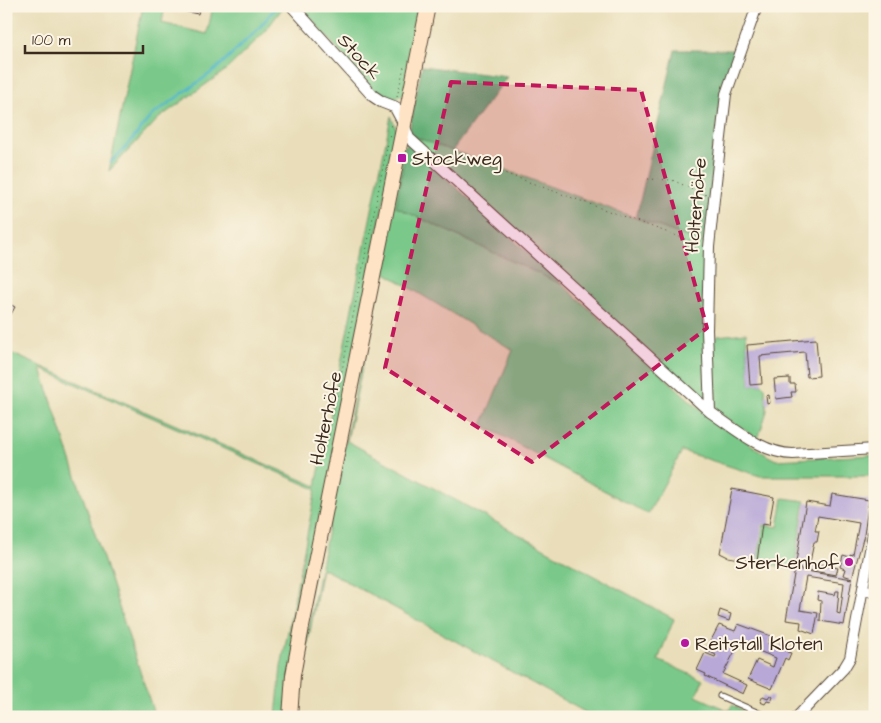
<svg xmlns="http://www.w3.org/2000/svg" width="881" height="723" font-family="'Architects Daughter',sans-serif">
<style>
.green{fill:#7ac98a;stroke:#5a7a54}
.forest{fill:#63ad76;stroke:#4f6c4a}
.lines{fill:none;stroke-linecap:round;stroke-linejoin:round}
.stream{stroke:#4ab4c7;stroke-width:2.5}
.building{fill:#b8a8d8}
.service-casing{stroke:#554535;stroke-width:7}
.minor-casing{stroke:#554535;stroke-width:12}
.tertiary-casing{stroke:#554535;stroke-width:13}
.secondary-casing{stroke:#554535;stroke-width:16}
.path{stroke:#554535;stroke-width:1;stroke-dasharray:1 4;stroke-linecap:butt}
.service{stroke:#fff;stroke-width:5}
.minor{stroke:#fff;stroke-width:10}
.tertiary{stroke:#fff;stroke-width:11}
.secondary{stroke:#fee4c5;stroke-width:14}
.marked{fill:#c2185b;fill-opacity:0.2;stroke:#c2185b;stroke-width:4;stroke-dasharray:10 6;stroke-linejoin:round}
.poi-dot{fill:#b5179e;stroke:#fcf5e5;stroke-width:2}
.labels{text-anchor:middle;stroke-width:4;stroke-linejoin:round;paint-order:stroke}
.street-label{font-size:19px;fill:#3b2a1e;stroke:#fcf5e5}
.poi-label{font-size:19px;fill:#3b2a1e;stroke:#fcf5e5;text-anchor:start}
</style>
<rect width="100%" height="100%" fill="#fcf5e5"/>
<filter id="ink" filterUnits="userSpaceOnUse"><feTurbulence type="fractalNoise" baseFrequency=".02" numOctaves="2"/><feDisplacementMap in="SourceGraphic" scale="10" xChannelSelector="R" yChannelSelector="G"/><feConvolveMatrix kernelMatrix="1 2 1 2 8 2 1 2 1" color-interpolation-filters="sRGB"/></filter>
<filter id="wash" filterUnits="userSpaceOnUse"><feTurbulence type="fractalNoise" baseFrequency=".0096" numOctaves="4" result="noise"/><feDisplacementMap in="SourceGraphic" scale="20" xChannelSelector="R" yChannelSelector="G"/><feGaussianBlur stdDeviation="1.12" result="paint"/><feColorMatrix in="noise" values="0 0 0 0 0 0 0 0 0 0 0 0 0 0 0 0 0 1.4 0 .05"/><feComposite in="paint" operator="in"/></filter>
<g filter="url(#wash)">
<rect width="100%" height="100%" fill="#e9deb9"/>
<path class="green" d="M143,6H165L162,23L207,34L213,6H284L264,33L226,70L159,118L109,171Z
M300,6H423L405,94L392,99L375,92Z
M391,116L397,131L286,717H276L281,667L316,489L41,369L155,717H6V351L316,486Z
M413,136L706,244L707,405Z
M404,145L407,149L396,207L563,285L705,414L768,456L776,460L875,455V476H760L682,451L648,514L482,425L513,350L382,271L347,441L674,619L658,660L703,680L696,696L729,711L732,705L757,717H594L322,568L303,669L299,717H292L293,707Z
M746,333L750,385L762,384L765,387L767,411L758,439L714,410L710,342L717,336Z
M783,498L805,501L794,569L757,562L764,525L778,527Z"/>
<path class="forest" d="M675,50H739L723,94L706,244L636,218Z
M422,66L507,77L452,151L413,136L409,132Z
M407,142L563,285L396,207Z"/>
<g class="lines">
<path class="stream" d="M111,162L127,146L151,116L215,70L258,29L277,6"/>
</g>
<g id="blocks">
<path class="building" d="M184,6H200L198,14L183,11Z
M6,302L15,307L10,316L6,314Z
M816,339L819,376L807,377L805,352L760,356L762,384L750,385L747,345Z
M790,378V384H795L796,392H791L792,397L776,399L774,379Z
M769,395L770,403L767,404L766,396Z
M732,489L774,497L769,525L762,524L757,562L728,557L720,553Z
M832,494L869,500L864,535L852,578L843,575L845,569L840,567L843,555L850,557V554L853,555L859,523L818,516L815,531H819L817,542H814L810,562L838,568L836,575L795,568L806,502L830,506Z
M795,569L852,579L844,625L820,621L821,601L817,600L818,592L835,595L836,591H839L837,613L840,614L844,583L806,577L800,610L818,613L814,634L800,629L801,622L786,620Z
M720,610L731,614L729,621L718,617Z
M738,624L771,636L768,644L780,648L782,644L789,647L787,652L791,653L788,660L785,658L772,689L748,679L757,660L773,667L776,658L739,643L723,674L747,685L743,694L705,676L706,674L697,670L705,653L715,657L716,655L706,650L719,625L735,631Z
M770,695L773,697L771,702L767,701L765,704L760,702L763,696L768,698Z"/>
</g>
</g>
<g filter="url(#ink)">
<use href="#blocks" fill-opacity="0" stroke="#554535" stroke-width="1"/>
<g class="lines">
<g class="service-casing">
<path id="service" d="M720,696L768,717"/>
</g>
<g class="minor-casing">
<path id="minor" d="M404,124L409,138L710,412C734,428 763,454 793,454L875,449
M710,412L707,330L709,247L714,199L726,94L757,6
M863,590L875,591
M797,717L844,668L850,658L875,523"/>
</g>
<g class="tertiary-casing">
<path id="tertiary" d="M292,6L373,96L382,102L395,107L404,124"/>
</g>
<g class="secondary-casing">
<path id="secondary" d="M290,717L293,675L302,627L428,6"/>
</g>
<path class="path" d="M397,97L404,67
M449,161L455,158H463L699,244
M648,179L672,180L706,195
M328,440L392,123"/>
<use href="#service" class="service"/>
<use href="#minor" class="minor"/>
<use href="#tertiary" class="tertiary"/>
<use href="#secondary" class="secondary"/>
</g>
</g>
<path class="marked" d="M451,82L641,90L707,328L532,462L385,368Z"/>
<g class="poi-dot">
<rect x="397" y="153" width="10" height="10" rx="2.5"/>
<circle cx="849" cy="562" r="5"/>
<circle cx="685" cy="643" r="5"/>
</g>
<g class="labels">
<g class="street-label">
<text transform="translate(360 56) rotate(48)" y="7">Stock</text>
<text transform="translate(695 205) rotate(-85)" y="7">Holterhöfe</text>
<text transform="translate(325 418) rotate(-78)" y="7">Holterhöfe</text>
</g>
<g class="poi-label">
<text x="412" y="165">Stockweg</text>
<text x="839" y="569" text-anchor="end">Sterkenhof</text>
<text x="695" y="650">Reitstall Kloten</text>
</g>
</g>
<rect width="881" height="723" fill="none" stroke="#fcf5e5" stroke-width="25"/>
<path d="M25 45v8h118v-8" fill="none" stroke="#3b2a1e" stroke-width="2.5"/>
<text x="32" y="45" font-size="15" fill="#3b2a1e" stroke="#fcf5e5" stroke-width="4" paint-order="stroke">100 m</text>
</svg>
